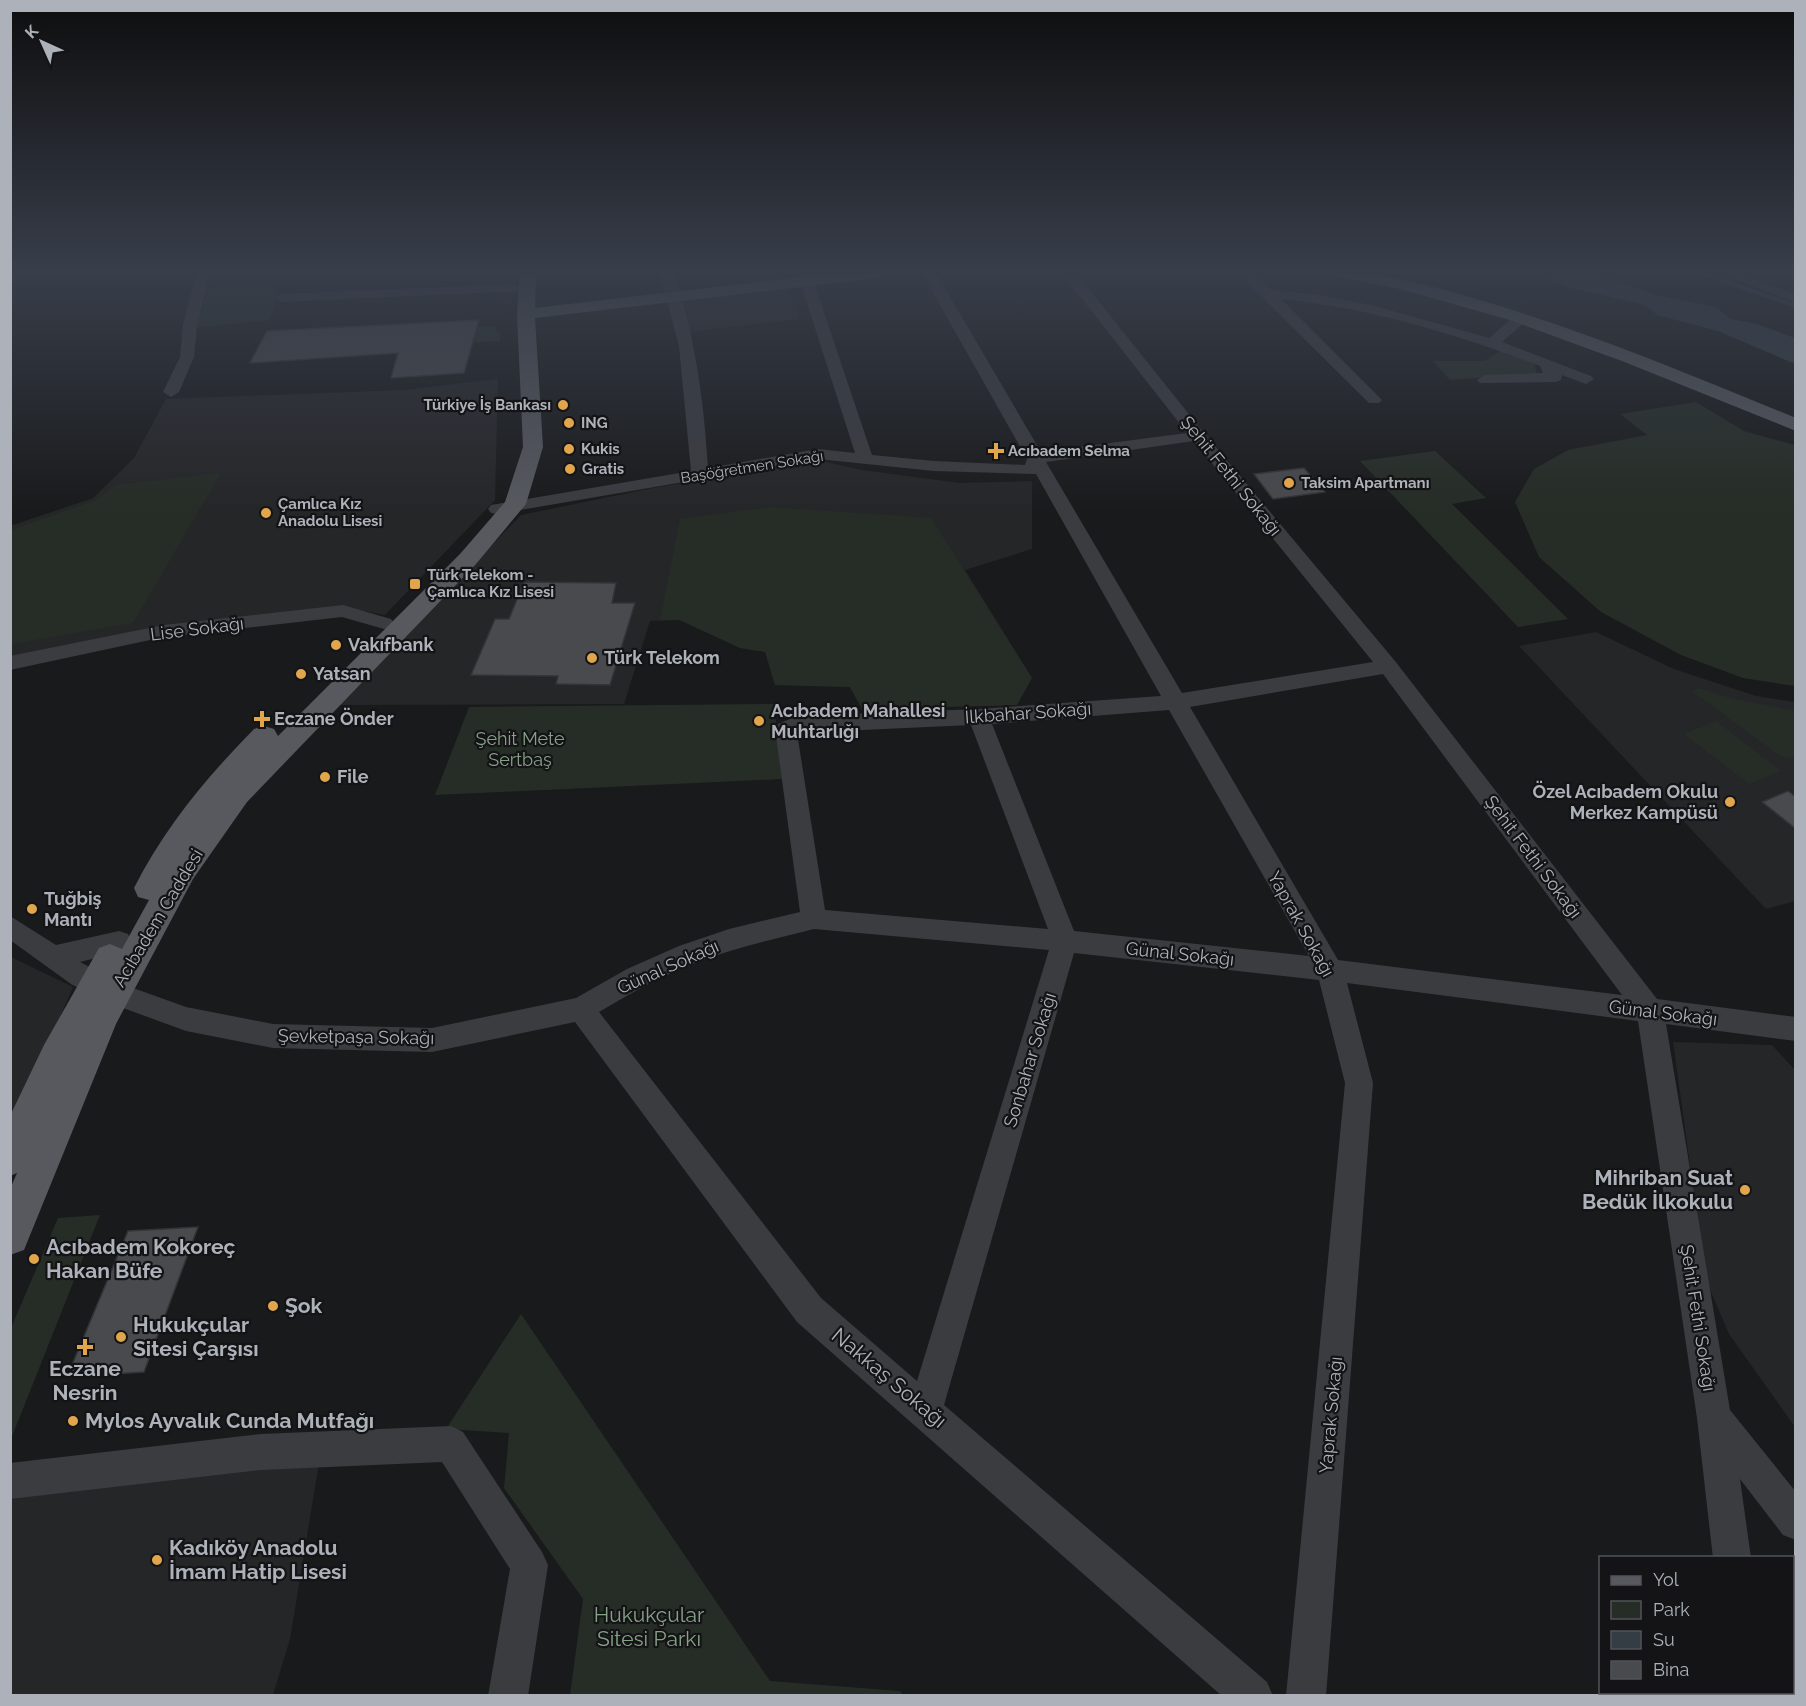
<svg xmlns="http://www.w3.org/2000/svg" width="1806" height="1706" font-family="Raleway,sans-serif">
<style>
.built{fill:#252628}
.green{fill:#262d26}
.water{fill:#343d43}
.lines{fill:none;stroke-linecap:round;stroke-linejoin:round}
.stream{stroke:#343d43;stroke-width:4}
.building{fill:#494a4e;stroke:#343437;stroke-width:1.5}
.minor{fill:#3b3c40;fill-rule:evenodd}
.major{fill:#57595f;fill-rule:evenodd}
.poi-dot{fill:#e1a64c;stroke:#141416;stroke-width:2}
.labels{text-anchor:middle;stroke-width:4.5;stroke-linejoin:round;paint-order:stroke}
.far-poi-label{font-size:15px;font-weight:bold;fill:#adb2ba;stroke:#141416;text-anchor:start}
.far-street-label{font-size:15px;fill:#adb2ba;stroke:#141416}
.street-label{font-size:18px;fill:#adb2ba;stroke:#141416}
.poi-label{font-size:18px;font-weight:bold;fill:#adb2ba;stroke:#141416;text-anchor:start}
.park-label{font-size:18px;fill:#86a286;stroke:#141416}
.near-poi-label{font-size:21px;font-weight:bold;fill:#adb2ba;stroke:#141416;text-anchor:start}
.near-street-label{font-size:21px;fill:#adb2ba;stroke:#141416}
.near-park-label{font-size:21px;fill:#86a286;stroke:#141416}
</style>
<rect width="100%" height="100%" fill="#191a1b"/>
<path class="built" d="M788,287L799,319L688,332L680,297Z
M498,379L495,500L385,615L353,609L161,632L11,661L10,526L93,498L134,458L166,399L404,390Z
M822,461L862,470L960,483L1032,481V549L965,570L1032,678L1017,705L862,709L850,687L775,685L766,652L740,648L679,620L650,621L624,704L337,705L521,515L653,488Z
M1596,632L1674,669L1756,696L1795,702V901L1766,909L1519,646Z
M11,957L73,987L27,1093L11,1123Z
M1673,1042L1772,1045L1795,1070V1427L1729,1334L1706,1280Z
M322,1445L290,1639L273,1695H11L10,1481Z"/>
<path class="green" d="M1409,273H1447L1478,292Z
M1751,273H1795V291L1748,275Z
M281,280L270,320L195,328L210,287Z
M496,326L495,330L501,335L500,341L474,342L478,327Z
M1502,350L1534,364L1537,374L1450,380L1433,361H1485Z
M1696,402L1744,431L1795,445V686L1743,678L1681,655L1601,612L1539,557L1515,502L1534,469L1568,450L1647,435L1620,414Z
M1435,451L1486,498L1452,504L1568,619L1518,627L1360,461Z
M221,473L133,623L11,644V530L96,500L116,485Z
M770,507L931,518L1032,678L1017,705L862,709L850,687L775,685L765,652L740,648L680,620H660L680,519Z
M1698,688L1734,699L1795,711V756L1789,759L1779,755L1696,694L1693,691Z
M774,704L782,779L435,795L469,707Z
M1716,721L1781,771L1749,784L1684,734Z
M100,1215L11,1439V1328L58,1218Z
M521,1314L770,1681L900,1691L903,1695H570L583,1599L504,1488L509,1433L446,1429Z"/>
<path class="water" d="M1530,273H1596L1655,295L1716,307L1731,319L1757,324L1795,338V364L1718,331L1657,315L1645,305L1572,288Z"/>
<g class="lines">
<path class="stream" d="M1701,273L1796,306"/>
</g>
<path class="building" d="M479,320L464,373L391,378L398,353L250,363L267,331Z
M1304,468L1325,492L1273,499L1254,474Z
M524,582L616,583L612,603H635L610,685L556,684L558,676L471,675L495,619H509Z
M1788,791L1796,797V829L1762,802Z
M198,1227L144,1372L67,1377L128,1231Z"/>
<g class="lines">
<path class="minor" d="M10,273H25L10,282Z
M196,273H210L197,325L194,357L179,392L171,397L163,392L180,357L183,325Z
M660,273H674C695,336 704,401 708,468L818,449L855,453L800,281L793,273H807L813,280L872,455L934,461L1025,465L1027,459L922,273H936L1041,452L1187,433L1062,273H1076L1204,433L1395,661L1657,999L1796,1017V1041L1666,1024L1730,1410L1796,1492V1540L1783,1535L1740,1479L1751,1558H1713L1697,1418L1638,1021L1347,983L1373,1083L1326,1696H1286L1345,1083L1319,980L1074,953L944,1405L1267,1682L1273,1696H1222L797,1322L575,1022L432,1052L273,1048L186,1031L104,1001L71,984L10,940V916L56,945L119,931L128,934L132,942L128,950L80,962L122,984L186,1007L273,1024L432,1028L576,998L627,969L679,946L729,929L800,912L775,729L778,724L797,716L979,709L1161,696L1036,474L934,471L818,459L497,514L491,513L488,509L491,505L497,504L691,471L679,346ZM1194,441L1373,662L1182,693L1046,462ZM1383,674L1622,995L1338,960L1190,707ZM1169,710L1309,956L1074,931L992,724ZM971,725L1048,929L825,910L797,733ZM814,929L1049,950L917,1381L821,1298L599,1012C631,993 663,975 698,962C736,947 775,939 814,929Z
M1238,273H1253L1271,290L1320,295L1375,306L1489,338L1517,314H1527V320L1502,342L1591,376L1594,379L1586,384L1562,375L1561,380L1556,382L1480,383L1477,380L1485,375L1543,373L1540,366C1457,334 1370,308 1281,299L1382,400L1379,403H1369Z
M1719,273H1738L1796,294V303Z
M514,284L521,288L519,291L281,302L274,298L281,294Z
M343,605L391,619L394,623L391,627L384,629L342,617L164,637L10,670V656L164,625Z
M451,1426L463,1432L542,1552L548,1565L528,1696H488L510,1569L442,1462L261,1470L10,1499V1463L261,1434Z
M1730,1692H1770V1696H1730Z"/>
<path class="major" d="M520,273H536L535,308L836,273H886L878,278L535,318L543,447L526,504L476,564L247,802L193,879L116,1024L24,1250L10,1255V1189L17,1173L10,1176V1116L44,1045L99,948L110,944L122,949L149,900L138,897L134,888C165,827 206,778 254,729L264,726L274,729L278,736L460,554L505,502L523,447L517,314Z
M1333,273C1388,273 1441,288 1493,304C1596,335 1696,377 1796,418V431L1622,361L1510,320L1400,289L1335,276Z"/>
</g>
<linearGradient id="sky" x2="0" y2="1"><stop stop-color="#0e0e0f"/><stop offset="0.53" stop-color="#383e4a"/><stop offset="1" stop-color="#383e4a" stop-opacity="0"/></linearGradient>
<rect width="1806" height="512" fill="url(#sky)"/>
<g class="poi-dot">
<circle cx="563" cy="405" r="6"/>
<circle cx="569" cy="423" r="6"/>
<circle cx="569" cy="449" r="6"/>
<path d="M993 442h6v6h6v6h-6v6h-6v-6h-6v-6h6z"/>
<circle cx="570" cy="469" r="6"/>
<circle cx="1289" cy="483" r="6"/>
<circle cx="266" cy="513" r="6"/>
<rect x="409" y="578" width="12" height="12" rx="3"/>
<circle cx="336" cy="645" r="6"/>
<circle cx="592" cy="658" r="6"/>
<circle cx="301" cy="674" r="6"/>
<path d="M259 710h6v6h6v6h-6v6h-6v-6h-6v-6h6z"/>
<circle cx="759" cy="721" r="6"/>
<circle cx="325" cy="777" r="6"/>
<circle cx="1730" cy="802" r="6"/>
<circle cx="32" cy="909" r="6"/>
<circle cx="1745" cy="1190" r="6"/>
<circle cx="34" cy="1259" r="6"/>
<circle cx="273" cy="1306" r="6"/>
<circle cx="121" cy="1337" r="6"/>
<path d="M82 1338h6v6h6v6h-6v6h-6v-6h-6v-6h6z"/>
<circle cx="73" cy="1421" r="6"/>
<circle cx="157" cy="1560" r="6"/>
</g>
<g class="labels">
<g class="far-poi-label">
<text x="551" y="410" text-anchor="end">Türkiye İş Bankası</text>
<text x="581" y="428">ING</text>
<text x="581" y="454">Kukis</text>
<text x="1008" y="456">Acıbadem Selma</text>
<text x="582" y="474">Gratis</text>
<text x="1301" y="488">Taksim Apartmanı</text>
<text x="278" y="509">Çamlıca Kız<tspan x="278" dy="17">Anadolu Lisesi</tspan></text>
<text x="427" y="580">Türk Telekom -<tspan x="427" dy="17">Çamlıca Kız Lisesi</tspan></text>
</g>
<g class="far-street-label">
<text transform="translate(752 467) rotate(-9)" y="5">Başöğretmen Sokağı</text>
</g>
<g class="street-label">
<text transform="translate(1231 476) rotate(51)" y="6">Şehit Fethi Sokağı</text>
<text transform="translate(197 629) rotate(-7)" y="6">Lise Sokağı</text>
<text transform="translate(1028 713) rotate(-4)" y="6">İlkbahar Sokağı</text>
<text transform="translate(1533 857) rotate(53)" y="6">Şehit Fethi Sokağı</text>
<text transform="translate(158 918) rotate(-59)" y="6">Acıbadem Caddesi</text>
<text transform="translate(1301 924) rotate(61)" y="6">Yaprak Sokağı</text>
<text transform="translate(1180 954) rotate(6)" y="6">Günal Sokağı</text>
<text transform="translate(668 967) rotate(-24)" y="6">Günal Sokağı</text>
<text transform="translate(1663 1013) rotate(7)" y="6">Günal Sokağı</text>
<text transform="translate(356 1037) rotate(1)" y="6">Şevketpaşa Sokağı</text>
<text transform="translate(1030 1060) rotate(-73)" y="6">Sonbahar Sokağı</text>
<text transform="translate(1698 1318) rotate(81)" y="6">Şehit Fethi Sokağı</text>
<text transform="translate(1331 1415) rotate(-85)" y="6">Yaprak Sokağı</text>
</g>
<g class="poi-label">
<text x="348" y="651">Vakıfbank</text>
<text x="604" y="664">Türk Telekom</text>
<text x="313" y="680">Yatsan</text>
<text x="771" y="717">Acıbadem Mahallesi<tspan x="771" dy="21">Muhtarlığı</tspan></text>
<text x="274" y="725">Eczane Önder</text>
<text x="337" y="783">File</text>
<text x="1718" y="798" text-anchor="end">Özel Acıbadem Okulu<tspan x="1718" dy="21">Merkez Kampüsü</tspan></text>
<text x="44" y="905">Tuğbiş<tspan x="44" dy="21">Mantı</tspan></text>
</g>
<g class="park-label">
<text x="520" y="745">Şehit Mete<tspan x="520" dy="21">Sertbaş</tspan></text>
</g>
<g class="near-poi-label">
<text x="1733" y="1185" text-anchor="end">Mihriban Suat<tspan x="1733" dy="24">Bedük İlkokulu</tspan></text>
<text x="46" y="1254">Acıbadem Kokoreç<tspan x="46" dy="24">Hakan Büfe</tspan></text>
<text x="285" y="1313">Şok</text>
<text x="133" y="1332">Hukukçular<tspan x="133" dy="24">Sitesi Çarşısı</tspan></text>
<text x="85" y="1376" text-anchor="middle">Eczane<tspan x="85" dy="24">Nesrin</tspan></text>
<text x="85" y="1428">Mylos Ayvalık Cunda Mutfağı</text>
<text x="169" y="1555">Kadıköy Anadolu<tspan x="169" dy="24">İmam Hatip Lisesi</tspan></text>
</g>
<g class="near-street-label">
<text transform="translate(889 1378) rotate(40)" y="7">Nakkaş Sokağı</text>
</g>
<g class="near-park-label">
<text x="649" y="1622">Hukukçular<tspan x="649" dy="24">Sitesi Parkı</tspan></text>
</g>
</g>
<rect width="1806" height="1706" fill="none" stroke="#adb2ba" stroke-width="24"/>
<rect x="1599" y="1556" width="195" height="138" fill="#141416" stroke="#515358" stroke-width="1.5"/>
<rect x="1611" y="1576" width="30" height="9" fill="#57595f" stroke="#515358" stroke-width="1.5"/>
<text x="1653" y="1586" font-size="18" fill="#adb2ba">Yol</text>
<rect x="1611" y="1601" width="30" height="18" fill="#262d26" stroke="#515358" stroke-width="1.5"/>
<text x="1653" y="1616" font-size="18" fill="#adb2ba">Park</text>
<rect x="1611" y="1631" width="30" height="18" fill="#343d43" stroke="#515358" stroke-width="1.5"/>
<text x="1653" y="1646" font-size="18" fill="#adb2ba">Su</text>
<rect x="1611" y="1661" width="30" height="18" fill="#494a4e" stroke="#515358" stroke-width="1.5"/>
<text x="1653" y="1676" font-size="18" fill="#adb2ba">Bina</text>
<g transform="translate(42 42) rotate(315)" stroke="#141416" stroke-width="4.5" paint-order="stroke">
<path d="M0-4.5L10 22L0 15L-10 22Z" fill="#adb2ba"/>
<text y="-9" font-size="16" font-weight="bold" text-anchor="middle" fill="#adb2ba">K</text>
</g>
</svg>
